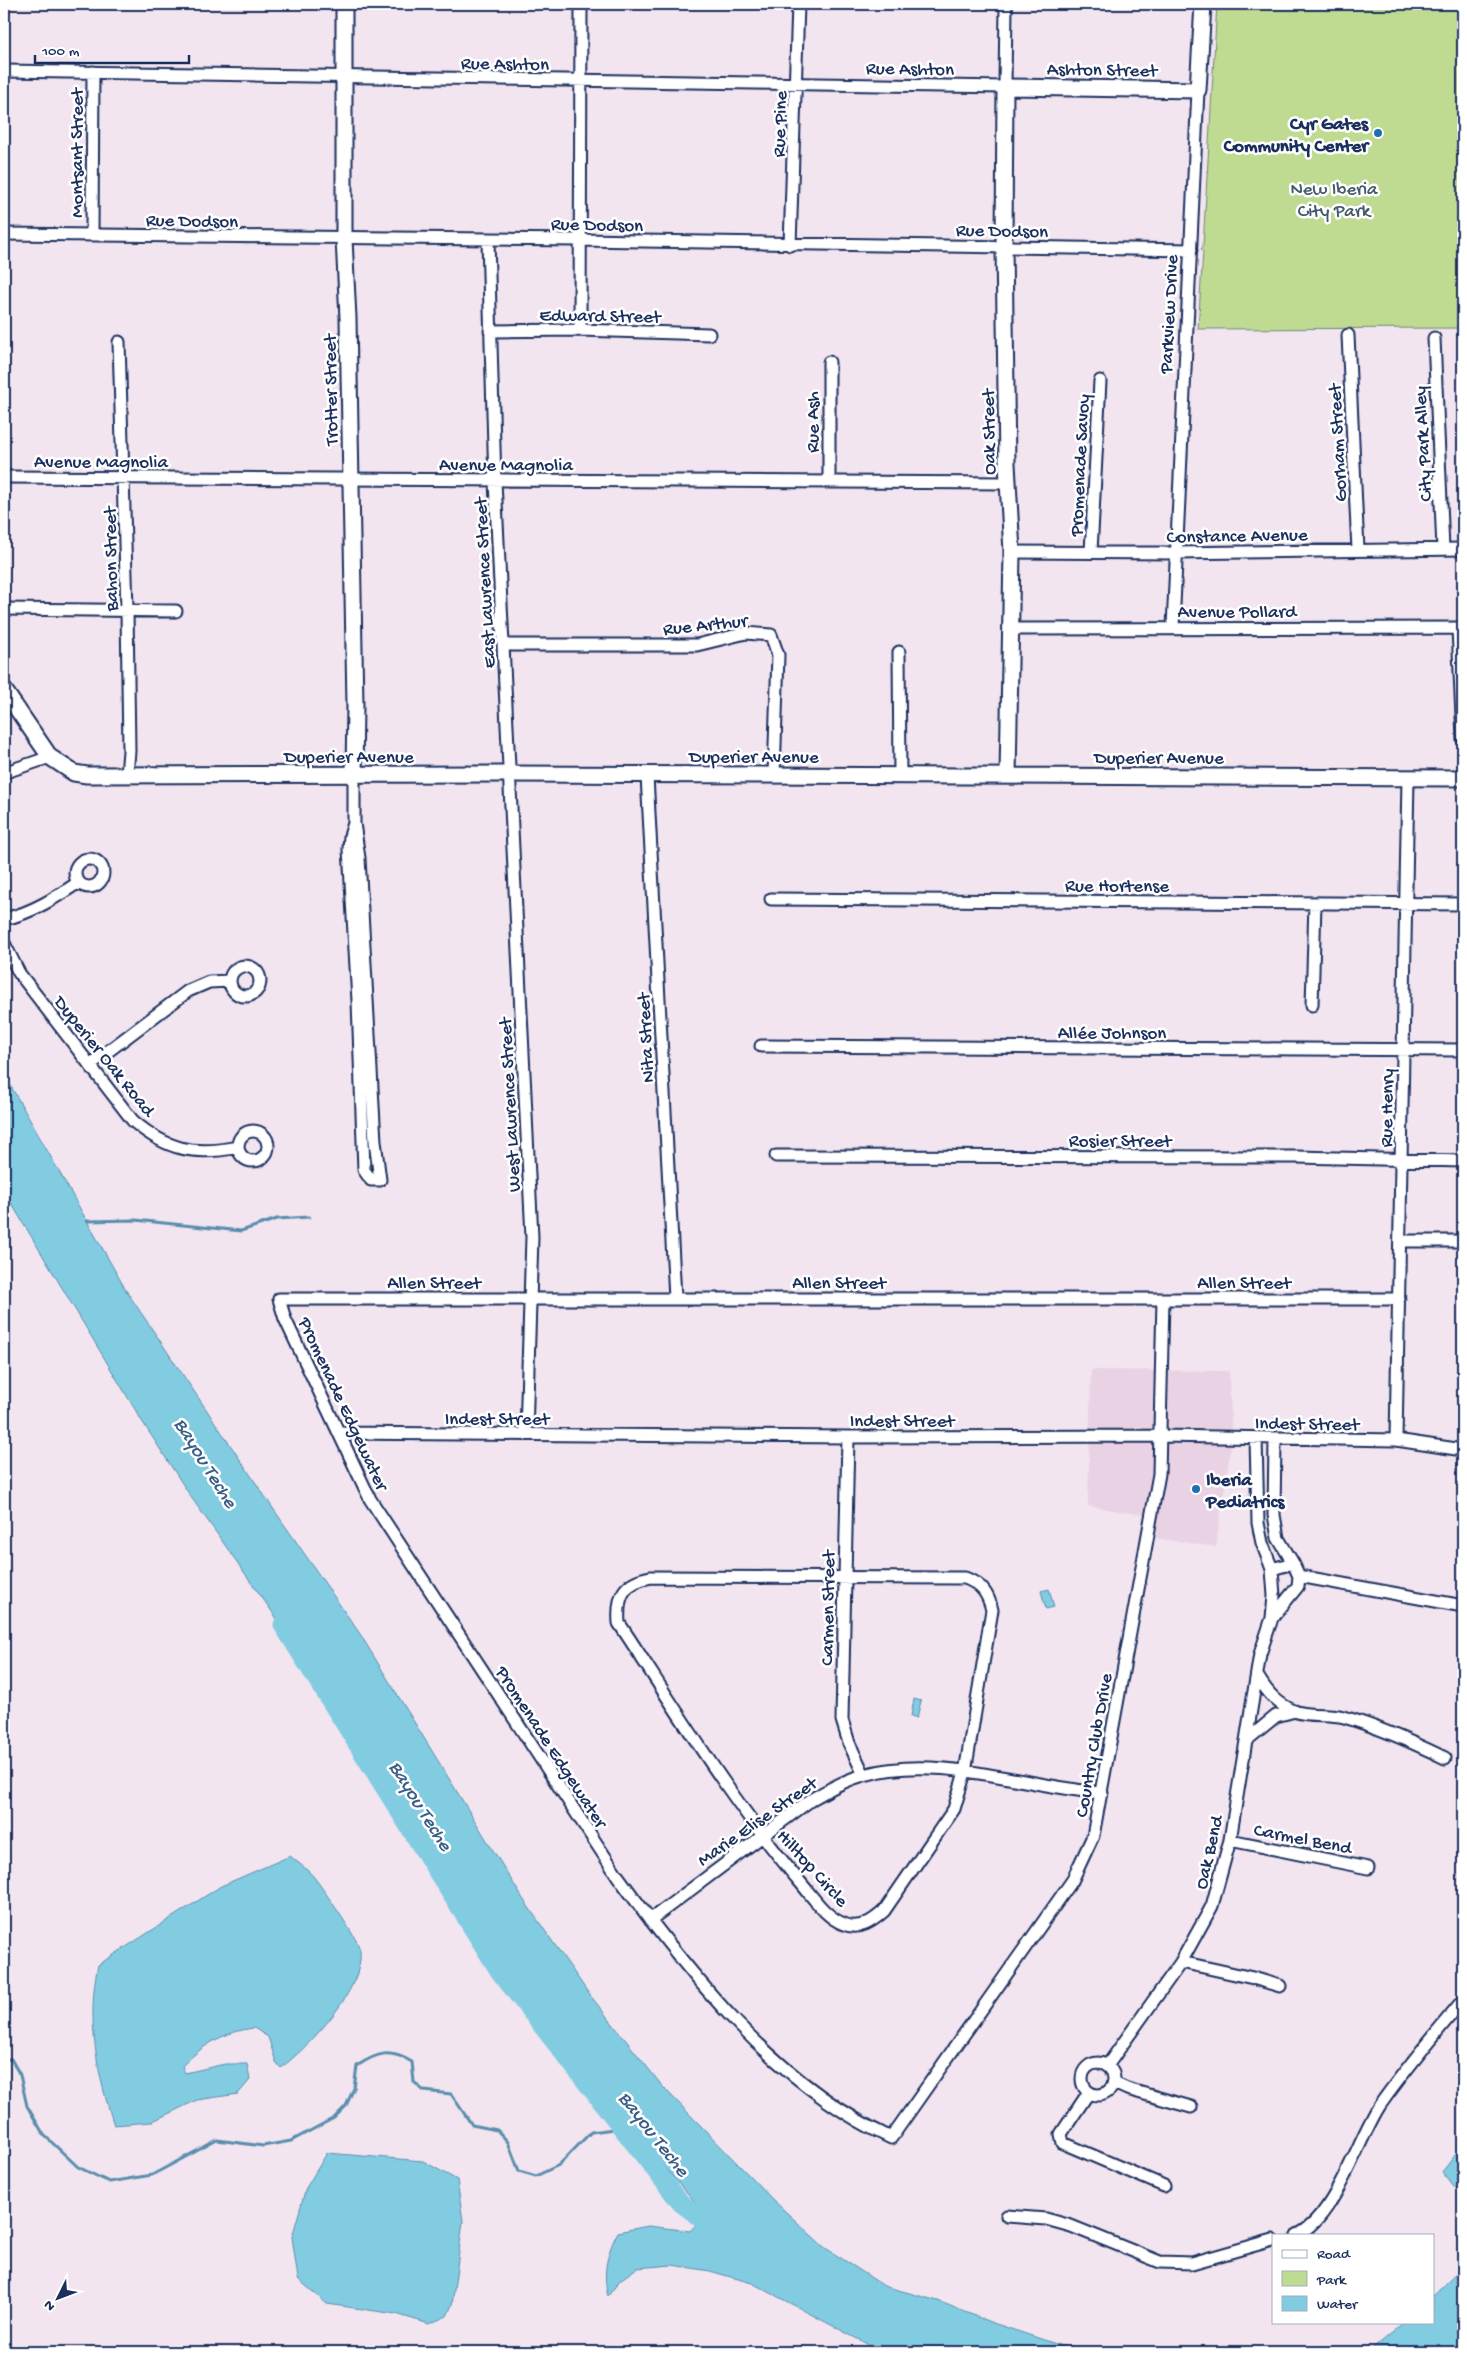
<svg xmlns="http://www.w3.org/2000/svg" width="1467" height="2356" font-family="'Gochi Hand',sans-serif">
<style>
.built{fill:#e9d2e4}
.green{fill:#bfdb92;stroke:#6d8578}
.water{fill:#82cce2;stroke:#598dad}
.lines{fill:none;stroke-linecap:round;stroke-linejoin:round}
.stream{stroke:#598dad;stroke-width:3}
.river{stroke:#82cce2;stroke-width:19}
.street-casing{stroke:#1b2f5e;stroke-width:15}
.secondary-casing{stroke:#1b2f5e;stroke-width:19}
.street{stroke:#fff;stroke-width:11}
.secondary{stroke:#fff;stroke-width:15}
.poi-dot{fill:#1f6fb2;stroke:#fff;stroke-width:2}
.labels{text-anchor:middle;stroke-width:5;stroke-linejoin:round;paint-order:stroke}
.street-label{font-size:19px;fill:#1b2f5e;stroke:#fff}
.poi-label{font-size:19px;font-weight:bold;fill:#1b2f5e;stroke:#fff;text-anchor:end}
.park-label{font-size:19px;fill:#445a6b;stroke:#fff}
.water-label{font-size:20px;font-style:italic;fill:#3a5e86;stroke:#fff}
</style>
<rect width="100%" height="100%" fill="#f2e5ef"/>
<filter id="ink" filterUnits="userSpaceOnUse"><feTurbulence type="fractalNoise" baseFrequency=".02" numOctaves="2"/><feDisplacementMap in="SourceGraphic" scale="10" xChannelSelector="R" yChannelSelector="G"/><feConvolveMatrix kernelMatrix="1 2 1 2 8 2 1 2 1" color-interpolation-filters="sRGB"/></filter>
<g filter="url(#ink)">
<path class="built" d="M1091,1370L1229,1371L1232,1438L1216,1547L1155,1538L1157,1517L1088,1506Z"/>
<path class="green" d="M1217,4H1463V328L1198,329L1203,251L1201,249L1203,247Z"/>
<path class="water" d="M4,1074L127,1292L270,1504L360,1634L523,1899L589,1994L663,2087L773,2200L824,2247L884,2286L938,2301L990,2322L1080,2352H882L752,2283L710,2271L672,2265L637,2268L620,2280L608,2296C602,2273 607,2252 618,2232L648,2226L690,2231L702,2218L697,2204L629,2127L510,1977L455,1892L418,1826L381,1770L321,1681L191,1497L142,1421L4,1191Z
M1049,1589L1054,1607L1046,1609L1041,1591Z
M914,1699L921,1701L917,1718L911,1716Z
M290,1856C297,1862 306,1868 313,1876C322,1887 358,1939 360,1950C365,1989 309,2046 281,2068L276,2062L268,2037L254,2028C224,2032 204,2044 182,2066L185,2073L225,2064H247L250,2080L238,2094L197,2100L151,2122L114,2125C97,2074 86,2019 98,1965L221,1886Z
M1463,2145V2192L1454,2187L1442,2172Z
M327,2153L423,2161L457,2180L463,2221L452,2305L447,2316L429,2324L396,2314L327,2304L298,2279L292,2237L306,2188Z
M1463,2267V2352H1368L1404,2322H1433V2296Z"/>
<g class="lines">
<path class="stream" d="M87,1221L135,1220L241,1231L277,1219L309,1217
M4,2059H11L20,2075L27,2106L44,2135L78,2167L109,2182L152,2175L217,2140L263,2146L291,2141L334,2118L346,2106L354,2088L357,2066C378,2052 390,2049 412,2062L414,2082L424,2091L451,2094L472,2125L497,2130L508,2142L519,2171L536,2176L559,2165L591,2132L629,2127"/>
<path class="river" d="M283,1625L500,1972L681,2203L721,2233"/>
<g class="street-casing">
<path id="street" d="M4,71L1005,87L1006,4
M4,234L580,240L1191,250
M92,235L93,72
M488,240L495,481L532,1237L526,1434
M790,245L798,4
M580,330L581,4
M490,331L580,330L709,334
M1348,335L1358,550
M1434,338L1443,549
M119,342L127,610L129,751L127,775
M829,362V482
M4,477L1007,483
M1012,552L1176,553L1463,549
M1091,552L1100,381
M4,609L176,611
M1173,627L1198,90
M1458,628L1463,739
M1010,629L1463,628
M503,645H697L746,633L771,635L778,655L774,775
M899,652L900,775
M4,770L9,771L50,757
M354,776V823L359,858L375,1141L380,1180H371L364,1170L358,1001L349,849L350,836L354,823
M647,776L675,1298
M75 873a14 14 0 1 1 28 0a14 14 0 1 1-28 0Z
M771,899L1463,904
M4,919C32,913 55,898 79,882
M4,943L19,973L133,1121C167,1150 194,1156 238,1147
M230 981a15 15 0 1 1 30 0a15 15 0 1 1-30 0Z
M1312,1005L1315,903
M761,1046L1463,1050
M91,1064L188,991L209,982L230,981
M238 1146a15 15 0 1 1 30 0a15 15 0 1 1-30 0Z
M776,1156L1296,1157L1463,1161
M1400,1241H1463
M1163,1299L1159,1474L1093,1836L1072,1881L891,2138C775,2083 691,1977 617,1875L370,1499L285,1319L279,1299H1399
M339,1433L848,1437L1160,1436L1396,1440L1463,1450
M848,1437L842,1720L849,1743L864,1775
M1256,1438L1258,1523L1262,1543L1272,1569L1274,1596L1272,1618
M1275,1439L1274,1515L1278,1538L1293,1563
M1396,1440L1408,777
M1299,1576L1463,1606
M651,1577L965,1578C981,1584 988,1593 992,1610L965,1772L954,1809L884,1911C873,1921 859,1931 844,1924C825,1917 813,1897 800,1882C732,1802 677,1711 619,1623C617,1596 623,1582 651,1577Z
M1258,1677C1267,1692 1277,1704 1294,1711C1309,1717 1328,1713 1344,1717C1379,1727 1412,1742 1445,1758
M1248,1739L1276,1716L1295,1711
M1230,1840L1368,1868
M650,1920L812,1799C828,1790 845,1780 864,1775C938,1753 1026,1787 1102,1793
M1181,1962L1253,1978L1280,1986
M1082 2079a16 16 0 1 1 32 0a16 16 0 1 1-32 0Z
M1107,2066L1181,1962L1212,1906L1230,1840L1260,1654L1272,1618L1298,1586L1299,1576L1293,1563L1272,1569
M1114,2083L1127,2089L1191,2107
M1089,2092L1061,2134L1063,2143L1164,2186
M1007,2216L1046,2219L1071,2226L1160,2262L1192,2263L1273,2240
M1297,2235C1335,2219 1358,2138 1380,2105C1406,2068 1435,2034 1463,2000"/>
</g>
<g class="secondary-casing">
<path id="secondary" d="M344,4V239L348,318L355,705L354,776
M4,690L50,757L74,773L87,775L508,774L1463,778
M1008,776L1012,552L1007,464L1004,246L1005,87L1198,90L1203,4"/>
</g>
<use href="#street" class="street"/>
<use href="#secondary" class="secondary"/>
</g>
</g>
<g class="poi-dot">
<circle cx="1378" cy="133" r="5"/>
<circle cx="1196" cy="1489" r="5"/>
</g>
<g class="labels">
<g class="street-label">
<text transform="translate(505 62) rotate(1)" y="7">Rue Ashton</text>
<text transform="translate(910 67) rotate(1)" y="7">Rue Ashton</text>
<text transform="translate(1102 68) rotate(1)" y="7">Ashton Street</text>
<text transform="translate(778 124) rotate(-88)" y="7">Rue Pine</text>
<text transform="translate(75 153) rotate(-90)" y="7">Montsant Street</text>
<text transform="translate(192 219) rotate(1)" y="7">Rue Dodson</text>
<text transform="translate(597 223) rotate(1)" y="7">Rue Dodson</text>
<text transform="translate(1002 229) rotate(1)" y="7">Rue Dodson</text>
<text transform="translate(600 314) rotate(1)" y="7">Edward Street</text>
<text transform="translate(1167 314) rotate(-87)" y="7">Parkview Drive</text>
<text transform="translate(329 390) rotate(-91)" y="7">Trotter Street</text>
<text transform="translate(811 422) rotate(-90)" y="7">Rue Ash</text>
<text transform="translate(987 432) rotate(-91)" y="7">Oak Street</text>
<text transform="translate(1336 443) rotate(-93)" y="7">Gorham Street</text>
<text transform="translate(1421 444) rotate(-93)" y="7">City Park Alley</text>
<text x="101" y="467">Avenue Magnolia</text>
<text x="506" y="470">Avenue Magnolia</text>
<text transform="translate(1078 465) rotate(-87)" y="7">Promenade Savoy</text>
<text transform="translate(1237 534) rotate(-1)" y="7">Constance Avenue</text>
<text transform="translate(109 559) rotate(-91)" y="7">Bahon Street</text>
<text transform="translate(483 583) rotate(-93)" y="7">East Lawrence Street</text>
<text x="1237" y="617">Avenue Pollard</text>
<text transform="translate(705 623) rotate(-6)" y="7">Rue Arthur</text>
<text x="349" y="762">Duperier Avenue</text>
<text x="754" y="762">Duperier Avenue</text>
<text x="1159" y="763">Duperier Avenue</text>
<text x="1117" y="891">Rue Hortense</text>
<text x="1112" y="1038">Allée Johnson</text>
<text transform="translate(644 1038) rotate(-93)" y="7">Nita Street</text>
<text transform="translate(106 1055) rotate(51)" y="7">Duperier Oak Road</text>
<text transform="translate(508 1105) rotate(-93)" y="7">West Lawrence Street</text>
<text transform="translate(1385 1108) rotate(-89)" y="7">Rue Henry</text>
<text x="1120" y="1146">Rosier Street</text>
<text x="434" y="1288">Allen Street</text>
<text x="839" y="1288">Allen Street</text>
<text x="1244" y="1288">Allen Street</text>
<text transform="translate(345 1403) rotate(65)" y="7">Promenade Edgewater</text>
<text x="497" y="1424">Indest Street</text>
<text x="902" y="1426">Indest Street</text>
<text transform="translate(1307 1422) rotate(1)" y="7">Indest Street</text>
<text transform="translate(826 1608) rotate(-89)" y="7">Carmen Street</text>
<text transform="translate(1092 1745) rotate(-80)" y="7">Country Club Drive</text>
<text transform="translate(553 1746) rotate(57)" y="7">Promenade Edgewater</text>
<text transform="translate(756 1820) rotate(-35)" y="7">Marie Elise Street</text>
<text transform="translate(1303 1837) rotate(11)" y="7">Carmel Bend</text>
<text transform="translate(1207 1852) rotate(-77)" y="7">Oak Bend</text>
<text transform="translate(814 1867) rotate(48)" y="7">Hilltop Circle</text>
</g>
<g class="poi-label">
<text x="1368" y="129">Cyr Gates<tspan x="1368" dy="22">Community Center</tspan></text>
<text x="1206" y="1485" text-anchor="start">Iberia<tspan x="1206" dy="22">Pediatrics</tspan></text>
</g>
<g class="park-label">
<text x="1334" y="194">New Iberia<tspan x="1334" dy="22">City Park</tspan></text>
</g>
<g class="water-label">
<text transform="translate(207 1462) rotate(58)" y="7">Bayou Teche</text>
<text transform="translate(422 1805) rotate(58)" y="7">Bayou Teche</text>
<text transform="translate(655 2133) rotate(52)" y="7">Bayou Teche</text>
</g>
</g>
<rect width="1467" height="2356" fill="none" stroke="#fff" stroke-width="20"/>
<rect x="10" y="10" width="1447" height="2336" fill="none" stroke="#1b2f5e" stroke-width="2" filter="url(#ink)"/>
<rect x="1272" y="2234" width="162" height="90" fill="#ffffff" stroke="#a4acbf"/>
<rect x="1282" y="2250" width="25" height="8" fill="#ffffff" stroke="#a4acbf"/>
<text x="1317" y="2258" font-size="15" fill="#1b2f5e">Road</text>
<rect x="1282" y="2271" width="25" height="15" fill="#bfdb92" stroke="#a4acbf"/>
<text x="1317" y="2284" font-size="15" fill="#1b2f5e">Park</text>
<rect x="1282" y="2296" width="25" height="15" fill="#82cce2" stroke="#a4acbf"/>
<text x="1317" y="2308" font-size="15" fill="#1b2f5e">Water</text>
<g transform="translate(58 2298) rotate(228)" stroke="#ffffff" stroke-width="4" paint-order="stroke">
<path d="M0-4L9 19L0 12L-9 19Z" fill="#1b2f5e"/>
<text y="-8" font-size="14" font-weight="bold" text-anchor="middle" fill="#1b2f5e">N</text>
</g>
<path d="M35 55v8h154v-8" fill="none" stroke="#1b2f5e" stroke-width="2.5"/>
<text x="42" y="55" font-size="15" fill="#1b2f5e" stroke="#ffffff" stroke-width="4" paint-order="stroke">100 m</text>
</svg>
